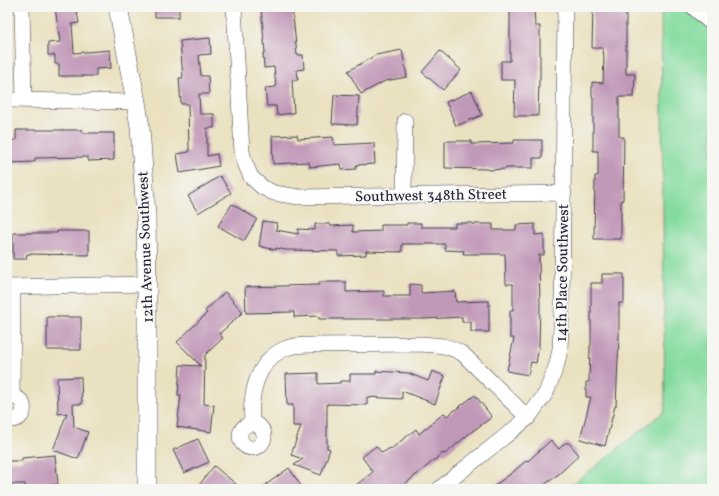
<svg xmlns="http://www.w3.org/2000/svg" width="719" height="496" font-family="Vollkorn,serif">
<style>
.green{fill:#84db9f;stroke:#537e6d}
.building{fill:#c199b8}
.lines{fill:none;stroke-linecap:round;stroke-linejoin:round}
.minor-casing{stroke:#403f4f;stroke-width:16}
.tertiary-casing{stroke:#403f4f;stroke-width:20}
.minor{stroke:#fff;stroke-width:15}
.tertiary{stroke:#fff;stroke-width:19}
.labels{text-anchor:middle;stroke-width:3.5;stroke-linejoin:round;paint-order:stroke}
.street-label{font-size:15px;fill:#22223b;stroke:#f6f6f2}
</style>
<rect width="100%" height="100%" fill="#f6f6f2"/>
<filter id="ink" filterUnits="userSpaceOnUse"><feTurbulence type="fractalNoise" baseFrequency=".025" numOctaves="2"/><feDisplacementMap in="SourceGraphic" scale="8" xChannelSelector="R" yChannelSelector="G"/><feConvolveMatrix kernelMatrix="1 2 1 2 8 2 1 2 1" color-interpolation-filters="sRGB"/></filter>
<filter id="wash" filterUnits="userSpaceOnUse"><feTurbulence type="fractalNoise" baseFrequency=".012" numOctaves="4" result="noise"/><feDisplacementMap in="SourceGraphic" scale="16" xChannelSelector="R" yChannelSelector="G"/><feGaussianBlur stdDeviation="0.9" result="paint"/><feColorMatrix in="noise" values="0 0 0 0 0 0 0 0 0 0 0 0 0 0 0 0 0 1.4 0 .05"/><feComposite in="paint" operator="in"/></filter>
<g filter="url(#wash)">
<rect width="100%" height="100%" fill="#eae1c0"/>
<path class="green" d="M661,7H712V489H567L665,411Z"/>
<g id="blocks">
<path class="building" d="M55,7H76L79,23L72,24L74,53L110,50L111,68L96,69V76H59V64H55V55H48V43L60,42Z
M155,7H179V17H155Z
M261,7H292L297,55H303L304,69L297,70L298,80H292L294,113L277,115L276,106H267L265,88L276,87L274,67L264,68L263,53H265Z
M510,7H534L535,26H540V80H539L538,116H514L515,80H501V61H510Z
M593,7H626V74H635L634,97H619V137H624L623,200H621V239H594L595,176H598V151H593V97H592V82L603,83L604,58L603,48H592Z
M210,38L211,54L199,55L201,76H208L209,94H199L200,114H214V128H207V156L217,154L219,166L180,173L177,154L189,152L188,104H181L179,78H183L180,41Z
M402,50L407,77L385,81L361,94L348,71L376,55Z
M440,51L461,70L443,90L422,72Z
M472,91L482,115L456,126L446,102Z
M334,95L359,96L357,125L332,124Z
M16,130H82V133H114V160L88,161V157L35,158V162L7,163V141L16,140Z
M297,135L298,139L333,137L334,145L374,143L375,164L356,165V169L342,170L341,164L310,167L309,162L273,164L272,136Z
M514,140H542V158H533V168H506V169L489,170L488,169L445,168V141H471V144L514,143Z
M220,176L231,193L198,213L188,196Z
M232,204L257,219L244,241L218,226Z
M263,221L277,223L276,230L298,234V229L315,230V224H330V226L353,225V232L381,231V225H407V223H421V227H455V223H473V224H493V230H516V225L535,224V235L544,234V255H539L540,305L539,346L536,363L531,362L528,375L507,371L514,338H510V310H513V284H506L505,254H463L464,251L445,250V244H402V252L366,251V255L338,256V251L285,250L276,248V250L259,246Z
M57,231H89V255L27,254L26,259H13V233H57Z
M602,274H624V303H619V337L616,406H615L605,446L580,439L591,397H586V382H589L590,346H591V283H602Z
M319,282H346V292L384,291V296H410V284L421,285V293L455,291L456,302L489,301V332H471V322H462V317L424,319H319V316L294,317V312L246,313L245,287L319,285Z
M225,292L243,312L219,334L223,338L205,355L204,404L214,405L211,432L177,427L181,395H178L180,365L201,366L177,342L207,313L205,311Z
M47,317H81V350H47Z
M376,371L408,373L428,381L432,371L445,376L435,404L402,391V399L367,397V405L327,404V448L330,449L321,475L294,465L303,459L291,455L301,426H293V405H287L286,374L318,373V384L340,383V381H350V374H376Z
M81,377L82,404H73L74,427L88,432L78,459L53,450L67,413L58,414L57,378Z
M475,395L492,417L470,433L445,454L443,453L399,489H351L373,472L362,457L376,446L382,453L390,448L391,449L416,429L419,434L444,413L447,416Z
M198,439L209,462L184,473L173,450Z
M551,440L559,449L565,443H569L579,455L560,473L539,489H490L513,472L527,460L528,461Z
M55,455L58,484L25,488V484H7V461H22V458Z
M214,466L242,489H196Z
M289,468L303,489H260Z"/>
</g>
</g>
<g filter="url(#ink)">
<use href="#blocks" fill-opacity="0" stroke="#403f4f" stroke-width="1"/>
<g class="lines">
<g class="minor-casing">
<path id="minor" d="M22,7L24,100
M234,7L242,152L245,163L251,177L262,187L274,193L299,197L564,193
M693,7L712,24
M7,100L136,102
M404,195L405,121
M7,287L147,284
M12,396L13,287
M7,398C29,392 29,425 7,419
M240 436a12 12 0 1 1 24 0a12 12 0 1 1-24 0Z
M252,424C252,417 251,409 252,402C254,381 263,358 284,349C293,345 302,345 312,345L421,344C439,345 447,345 463,354L528,418
M439,489L528,418L546,393L557,364L560,349L562,306L565,7"/>
</g>
<g class="tertiary-casing">
<path id="tertiary" d="M118,7L136,102L140,127L146,215L147,284V489"/>
</g>
<use href="#minor" class="minor"/>
<use href="#tertiary" class="tertiary"/>
</g>
</g>
<g class="labels">
<g class="street-label">
<text transform="translate(431 195) rotate(-1)" y="5">Southwest 348th Street</text>
<text transform="translate(145 247) rotate(-92)" y="5">12th Avenue Southwest</text>
<text transform="translate(562 273) rotate(-89)" y="5">14th Place Southwest</text>
</g>
</g>
<rect width="719" height="496" fill="none" stroke="#f6f6f2" stroke-width="24"/>
</svg>
